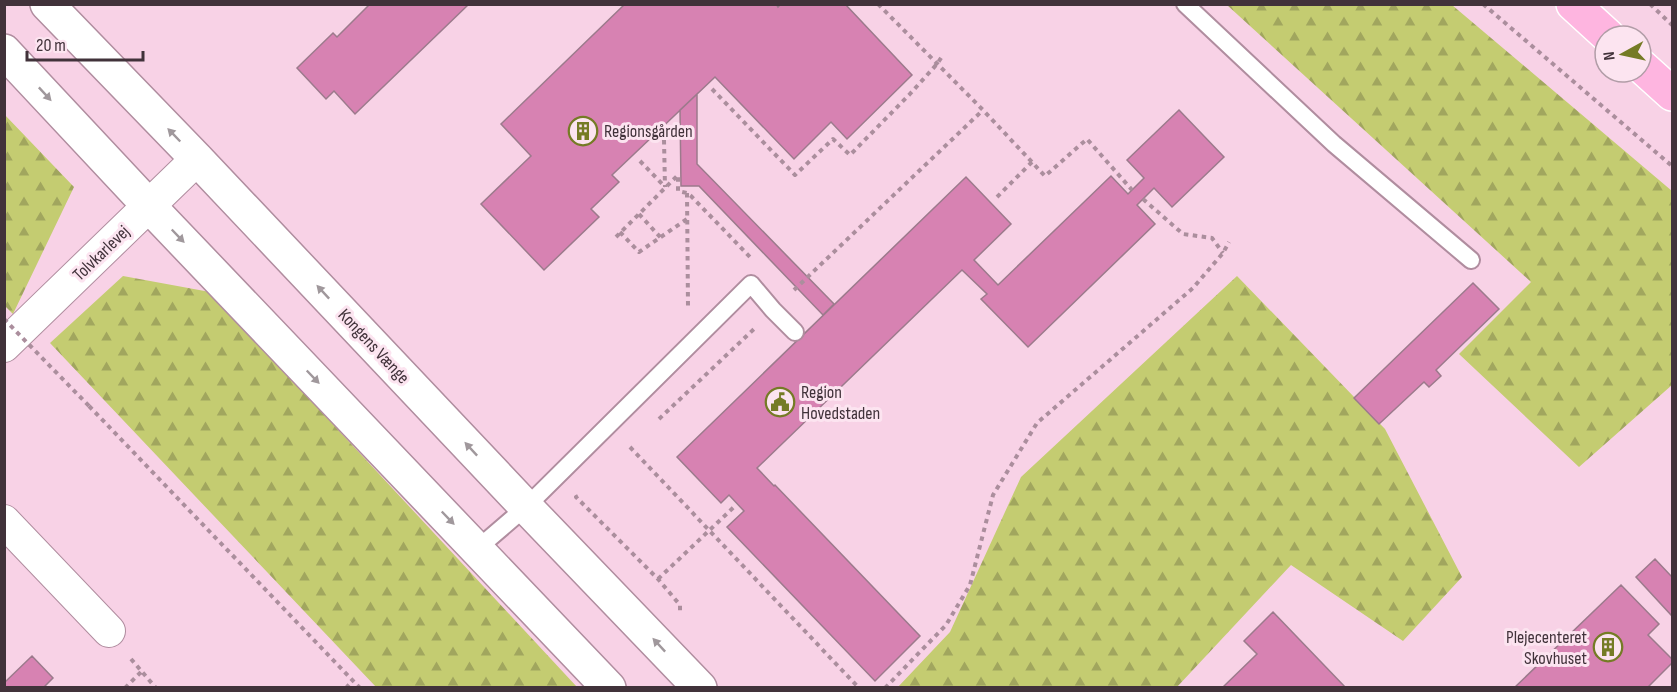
<svg xmlns="http://www.w3.org/2000/svg" width="1677" height="692" font-family="'Sofia Sans Condensed',sans-serif">
<style>
.forest{fill:url(#forest-firs)}
.building{fill:#d782b2;stroke:#9c7a8c;stroke-width:1.5}
.lines{fill:none;stroke-linecap:round;stroke-linejoin:round}
.service-casing{stroke:#b08d9f;stroke-width:20}
.minor-casing{stroke:#b08d9f;stroke-width:34}
.tertiary-casing{stroke:#b08d9f;stroke-width:36}
.primary-casing{stroke:#fff;stroke-width:36}
.path{stroke:#ab8e9d;stroke-width:4;stroke-dasharray:4.5 4.5;stroke-linecap:butt}
.service{stroke:#fff;stroke-width:16}
.minor{stroke:#fff;stroke-width:32}
.tertiary{stroke:#fff;stroke-width:33}
.primary{stroke:#feb5e0;stroke-width:33}
.path-bridge{stroke:#ab8e9d;stroke-width:4;stroke-dasharray:4.5 4.5;stroke-linecap:butt}
.oneway{fill:#a0989c}
.labels{text-anchor:middle;stroke-width:6;stroke-linejoin:round;paint-order:stroke}
.poi-label{font-size:18px;fill:#41323a;stroke:#fce4f0;text-anchor:start}
.street-label{font-size:18px;fill:#41323a;stroke:#fce4f0}
</style>
<defs>
<pattern id="forest-firs" width="22" height="20" patternUnits="userSpaceOnUse" patternTransform="scale(1.5)"><rect width="22" height="20" fill="#c4cc71"/><path d="M5 1l3.5 6h-7zM16 11l3.5 6h-7z" fill="#a1a65e"/></pattern>
</defs>
<rect width="100%" height="100%" fill="#f8d2e6"/>
<path class="forest" d="M1227,5H1452L1672,191V385L1579,467L1459,354L1531,282Z
M4,114L74,187L13,314L4,305Z
M123,276L210,292L577,687H376L50,343Z
M1237,276L1385,429L1462,577L1403,641L1291,565L1177,687L897,688L950,632L1021,477Z"/>
<path class="building" d="M370,4H469L355,114L334,91L326,99L297,68L333,33L337,37Z
M625,4H776L778,7L781,4H845L912,75L847,139L831,122L794,159L715,77L612,175L619,182L591,209L599,217L544,270L481,204L531,156L501,124Z
M697,94V164L834,304L823,315L699,186H681L680,110Z
M1179,110L1224,157L1172,207L1154,188L1137,205L1155,224L1028,347L981,299L987,294L962,270L757,468L774,486L775,485L920,636L875,681L727,527L744,511L729,495L721,503L677,457L966,177L1011,224L974,260L998,285L1111,176L1128,194L1144,178L1127,160Z
M1473,283L1499,309L1436,370L1441,376L1429,387L1424,382L1379,424L1354,398Z
M1655,559L1672,577V616L1636,577Z
M1621,585L1659,624L1648,635L1672,659V663L1647,688H1514Z
M1273,612L1346,688H1222L1257,654L1244,641Z
M32,656L53,678L43,688H4V683Z"/>
<g class="lines">
<g class="service-casing">
<path id="service" d="M1185,4L1334,144L1471,260
M477,549L526,507L751,284L773,310L795,332"/>
</g>
<g class="minor-casing">
<path id="minor" d="M4,346L197,159
M4,521L109,631"/>
</g>
<g class="tertiary-casing">
<path id="tertiary" d="M47,4L197,159L526,507L700,688
M4,51L149,206L609,688"/>
</g>
<g class="primary-casing">
<path id="primary" d="M1573,4L1608,36
M1641,66L1672,94"/>
</g>
<path class="path" d="M878,4L983,110L1045,176L1087,139L1132,190
M1483,4L1672,166
M1650,4L1672,25
M712,89L795,175L833,139L850,155L909,95L937,64L943,55
M664,140L665,187
M640,161L665,187
M687,193L688,306
M997,197L1032,162
M1143,199L1183,234L1212,238L1223,253
M639,214L661,238
M620,232L639,252L687,219
M616,237L678,175V191L687,193L691,196L750,257
M794,290L983,110
M89,406L360,688
M659,419L754,329
M630,447L859,688
M578,496L576,497L658,579L680,605V614
M658,579L735,506
M131,659L156,688
M125,688L141,672
M346,688L353,680
M885,688L946,625L970,585L993,495L1037,423L1193,288L1223,253L1229,242"/>
<use href="#service" class="service"/>
<use href="#minor" class="minor"/>
<use href="#tertiary" class="tertiary"/>
<use href="#primary" class="primary"/>
<path class="path-bridge" d="M4,319L89,406"/>
</g>
<defs><path id="oneway-solid" d="M-6-.8H1V-3.2L6.5 0L1 3.2V.8H-6Z" transform="scale(1.5)"/></defs>
<g class="oneway">
<use href="#oneway-solid" transform="translate(45 94) rotate(47)"/>
<use href="#oneway-solid" transform="translate(174 135) rotate(-134)"/>
<use href="#oneway-solid" transform="translate(178 236) rotate(46)"/>
<use href="#oneway-solid" transform="translate(323 292) rotate(-133)"/>
<use href="#oneway-solid" transform="translate(313 377) rotate(46)"/>
<use href="#oneway-solid" transform="translate(471 449) rotate(-133)"/>
<use href="#oneway-solid" transform="translate(448 518) rotate(46)"/>
<use href="#oneway-solid" transform="translate(659 645) rotate(-133)"/>
</g>
<defs>
<g id="building-ring" transform="scale(1.5)"><circle r="9.5" fill="#fce4f0" stroke="#757b25" stroke-width="1.5"/><path d="M-4-6H4V6H1V3H-1V6H-4ZM-2.5-4.3h1.7v1.8h-1.7ZM.8-4.3h1.7v1.8H.8ZM-2.5-1h1.7V.8h-1.7ZM.8-1h1.7V.8H.8Z" fill="#757b25"/></g>
<g id="civic-ring" transform="scale(1.5)"><circle r="9.5" fill="#fce4f0" stroke="#757b25" stroke-width="1.5"/><path d="M-.6-6.5H3V-4.5H.6V-3L4-1V1h2V6H-6V1h2V-1L-.6-3ZM-1.2 2.5V6h2.4V2.5Z" fill="#757b25"/></g>
</defs>
<g fill-rule="evenodd">
<use href="#building-ring" x="583" y="131"/>
<use href="#civic-ring" x="780" y="402"/>
<use href="#building-ring" x="1608" y="647"/>
</g>
<g class="labels">
<g class="poi-label">
<text x="604" y="137">Regionsgården</text>
<text x="801" y="398">Region<tspan x="801" dy="21">Hovedstaden</tspan></text>
<text x="1587" y="643" text-anchor="end">Plejecenteret<tspan x="1587" dy="21">Skovhuset</tspan></text>
</g>
<g class="street-label">
<text transform="translate(101 253) rotate(-44)" y="6">Tolvkarlevej</text>
<text transform="translate(374 346) rotate(47)" y="6">Kongens Vænge</text>
</g>
</g>
<rect width="1677" height="692" fill="none" stroke="#41323a" stroke-width="12"/>
<g transform="translate(1623 54) rotate(262)"><circle r="28" fill="#fce4f0" stroke="#b19da7" stroke-width="1.5"/>
<path d="M0-4.5L10 22L0 15L-10 22Z" fill="#757b25"/>
<text y="-9" font-size="16" font-weight="bold" text-anchor="middle" fill="#41323a">N</text>
</g>
<path d="M27 51v9h116v-9" fill="none" stroke="#41323a" stroke-width="3"/>
<text x="36" y="51" font-size="18" fill="#41323a" stroke="#fce4f0" stroke-width="4.5" paint-order="stroke">20 m</text>
</svg>
